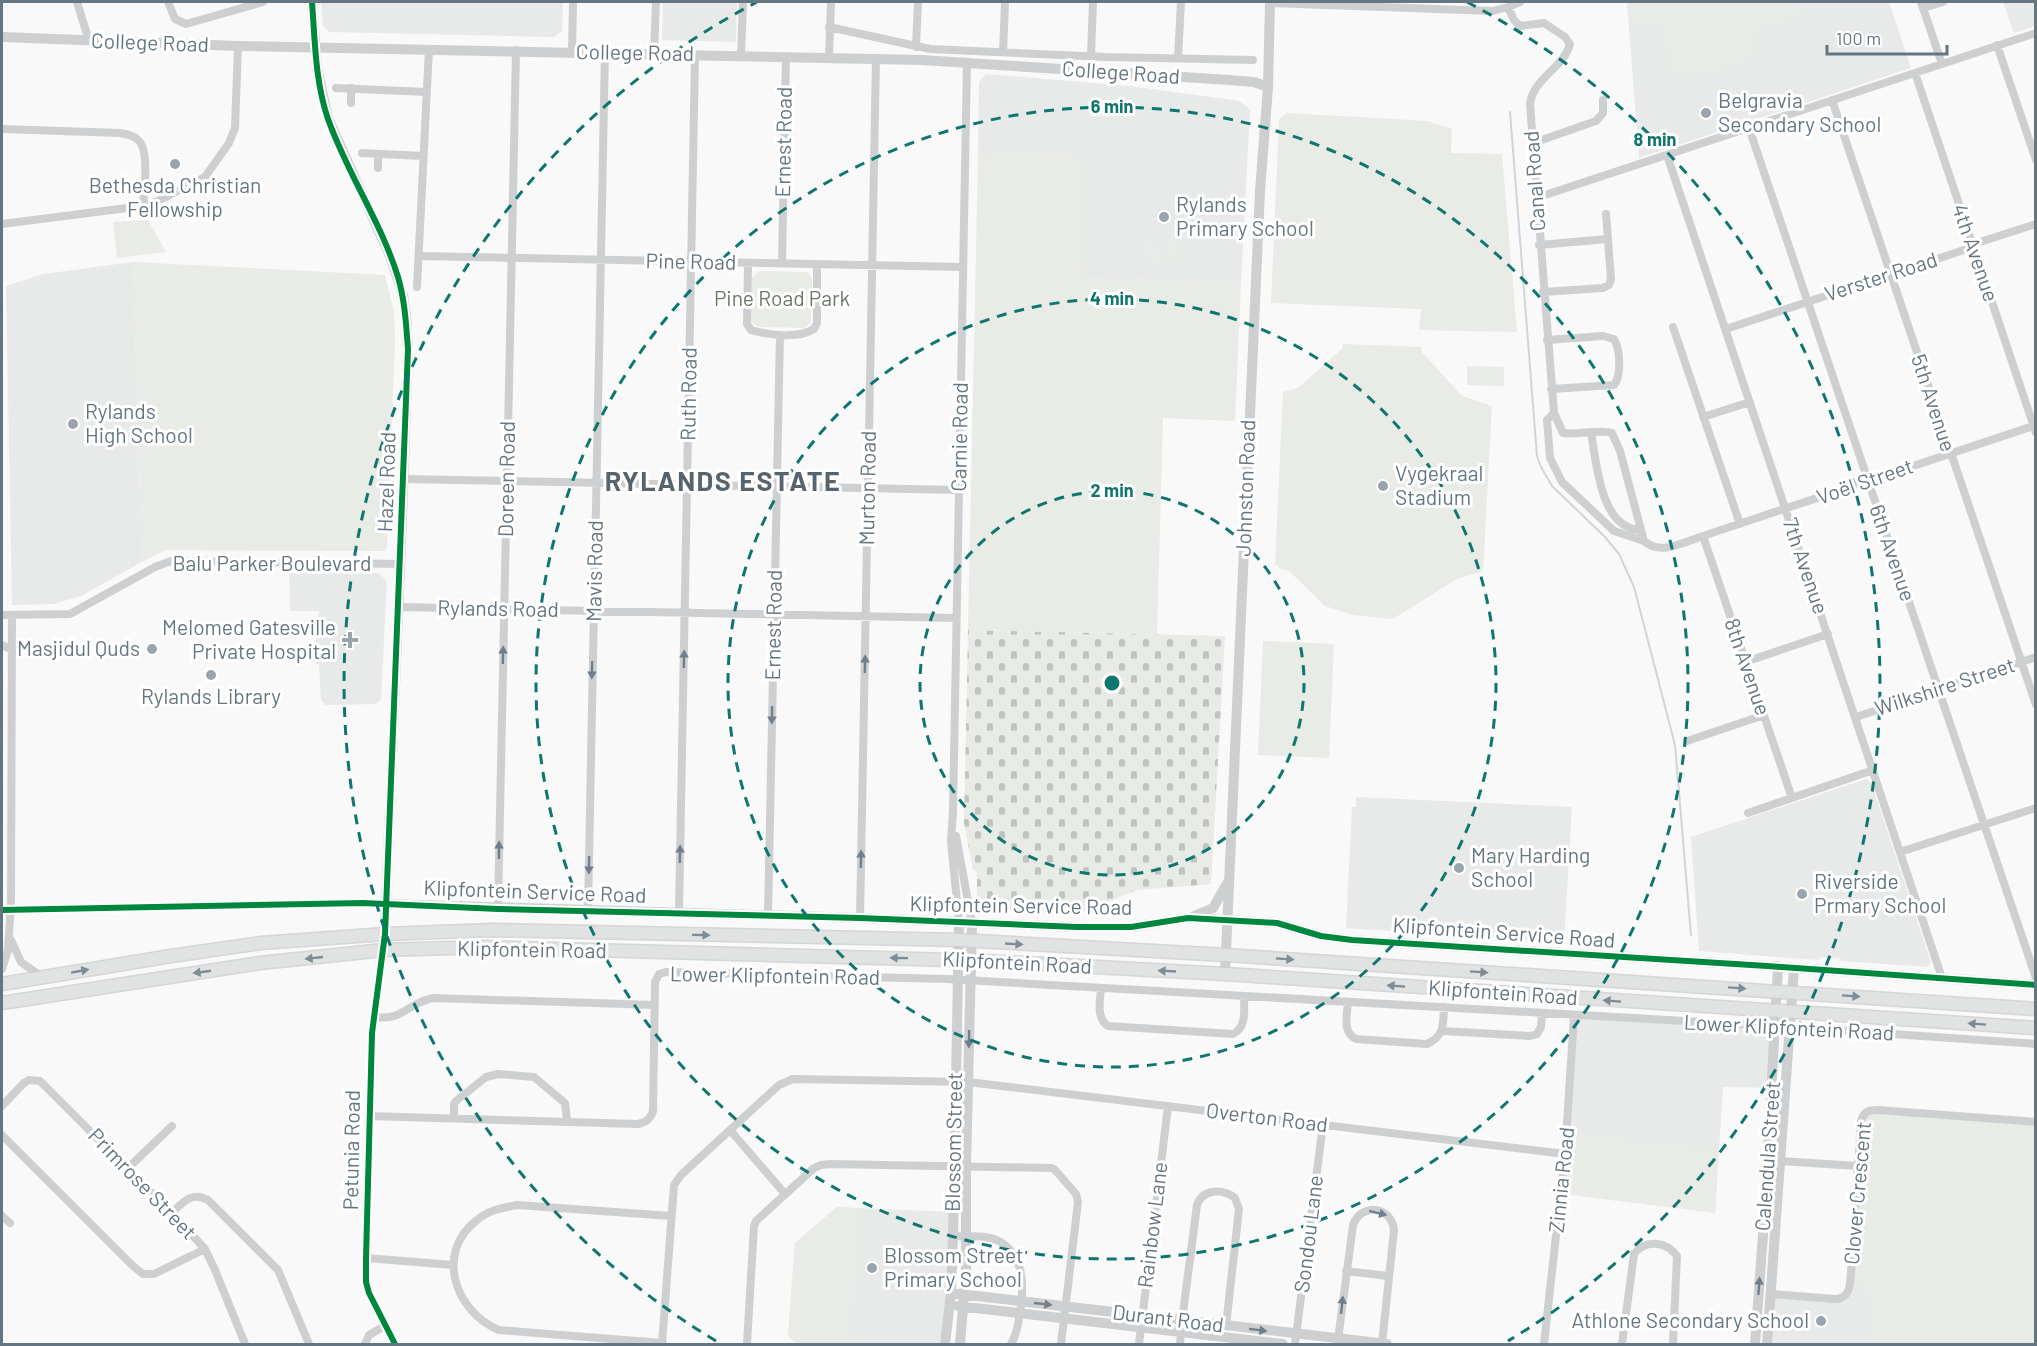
<svg xmlns="http://www.w3.org/2000/svg" width="2037" height="1346" font-family="Barlow,sans-serif">
<style>
.built{fill:#e8e9e9}
.cemetery{fill:url(#cemetery-stones)}
.park{fill:#e8ebe6}
.lines{fill:none;stroke-linecap:round;stroke-linejoin:round}
.stream{stroke:#ced6d9;stroke-width:2}
.secondary-casing{stroke:#d5d6d7;stroke-width:15}
.minor{stroke:#cecfd0;stroke-width:8}
.tertiary{stroke:#cecfd0;stroke-width:10}
.secondary{stroke:#e1e2e2;stroke-width:12}
.cycleway-casing{stroke:#fff;stroke-width:10}
.cycleway{stroke:#00873e;stroke-width:6}
.oneway{fill:#707f8b}
.oneway2{fill:#7e8c96}
.ring{fill:none;stroke:#0f766e;stroke-width:3;stroke-dasharray:10 8}
.poi-dot{fill:#99a4ac;stroke:#fff;stroke-width:2}
.labels{text-anchor:middle;stroke-width:6;stroke-linejoin:round;paint-order:stroke}
.street-label{font-size:21px;fill:#657683;stroke:#fff}
.poi-label{font-size:21px;fill:#657683;stroke:#fff;text-anchor:start}
.park-label{font-size:21px;fill:#687a64;stroke:#fff}
.district-label{font-size:27px;font-weight:bold;letter-spacing:1.5px;fill:#57646e;stroke:#fff}
.centre{fill:#0f766e;stroke:#fff;stroke-width:3}
.ring-label{font-size:18px;text-anchor:middle;font-weight:bold;fill:#0f766e;stroke:#fff;stroke-width:6;stroke-linejoin:round;paint-order:stroke}
</style>
<defs>
<pattern id="cemetery-stones" width="16" height="16" patternUnits="userSpaceOnUse" patternTransform="scale(1.5)"><rect width="16" height="16" fill="#e8ebe6"/><path d="M2 7V4a2 2 0 0 1 4 0v3zM10 15v-3a2 2 0 0 1 4 0v3z" fill="#c0c3c0"/></pattern>
</defs>
<rect width="100%" height="100%" fill="#f9f9f9"/>
<path class="built" d="M321,2H563L562,31L554,37L329,32L323,26Z
M663,2H737L736,42L662,40Z
M1627,2H1889L1911,68L1639,158Z
M2003,2H2035V26L2014,33Z
M986,74L1130,86L1240,101L1250,110L1241,282L1081,278L1085,156L978,155L979,82Z
M133,262L142,562L81,596L54,604L12,605L6,286L43,274Z
M289,573H379L387,581L381,699L376,704L326,705L321,700L319,664H316V616L319,615V611H290Z
M1866,779L1871,782L1931,962L1928,967L1841,961L1839,958L1821,957L1818,960L1699,951L1691,837Z
M1356,797L1572,807L1564,942L1422,933L1420,930L1410,929L1408,932L1346,928L1352,807H1356Z
M1574,1016L1776,1027L1772,1088L1723,1087L1715,1213L1566,1154Z
M837,1207L953,1212L945,1344H797L788,1336L795,1243Z
M1865,1283L1878,1344H1767L1771,1294L1835,1299L1850,1286Z"/>
<path class="cemetery" d="M968,630L1225,636L1211,884L1137,890L1083,912L982,909L977,903V872L973,870L964,823Z"/>
<path class="park" d="M1627,2H1798L1802,16L1751,33L1759,57L1711,73L1676,79L1657,23L1630,28Z
M1286,113L1428,121L1452,129L1451,153L1502,154L1517,332L1419,330L1421,309L1271,303L1279,120Z
M978,155L1086,156L1082,278L1241,282L1235,421L1163,418L1157,634L968,630Z
M148,220L166,252L117,258L113,222Z
M1177,233L1184,261L1171,264L1164,236Z
M1156,239L1163,266L1150,269L1143,242Z
M133,262L385,275L394,312L395,341L387,547L384,551L166,550L142,562Z
M759,271L808,272L812,279L811,322L804,328L758,327L751,321L752,278Z
M1343,344L1422,347L1421,351L1462,396L1492,406L1483,571L1457,579L1393,619L1353,615L1325,606L1289,571L1278,568V565H1275L1283,392L1298,388L1343,348Z
M1467,366L1504,367V386L1467,385Z
M1263,641L1334,644L1329,758L1258,755Z
M1864,1113L2035,1122V1344H1878L1865,1284L1850,1286Z
M1567,1131L1718,1150L1715,1213L1562,1194Z
M837,1207L861,1209L851,1344H797L788,1336L795,1243Z"/>
<g class="lines">
<path class="stream" d="M1510,112L1537,456L1541,467L1552,486L1605,537L1619,554L1634,587L1675,745L1691,935"/>
<g class="secondary-casing">
<path id="secondary" d="M2,984L171,956L261,943L385,934L492,930L958,940L1226,955L2036,1009
M2,1003L260,963L384,950L484,947L986,961L1225,974L2036,1028"/>
</g>
<path class="minor" d="M77,2L89,41
M168,2L175,19L186,24L263,2
M1921,2L1942,64
M1270,3L1493,11L1508,7L1520,2
M1508,7L1514,20L1520,26L1544,23L1565,37L1570,44C1564,68 1533,78 1530,104L1554,413L1563,433C1576,435 1603,429 1612,433L1620,451L1644,541C1660,556 1684,542 1703,536L2036,425
M1923,8L1943,2
M829,27L930,49L1106,57L1253,60
M1997,45L2036,160
M916,47L918,2
M572,52L573,2
M1003,52L1005,2
M654,54L656,2
M741,56L743,2
M1091,56L1093,2
M829,57L831,2
M1178,58L1181,2
M1915,73L2036,433
M336,88L426,92
M1832,100L2036,705
M351,103V88
M1749,128L2036,978
M2,129L120,133C127,134 133,135 138,140C150,150 144,191 143,206
M1533,143L1596,121L1603,113V100
M362,153L423,156
M1667,155L1942,978
M378,168V154
M1536,198L2036,33
M2,224L143,206L158,201L205,177L229,143L235,128L238,46
M1539,245L1608,239
M419,256L963,267
M748,263L747,324L751,330C768,335 798,339 814,329L817,323V264
M782,263L786,57
M417,287L429,49
M1543,292L1603,288L1609,285L1611,279L1606,214
M1673,327L1740,524
M1726,329L1967,249L1977,243L2036,224
M1547,340L1603,336L1614,339C1620,349 1622,375 1614,385L1551,389
M1554,413L1547,420L1550,458L1562,482L1614,531L1644,541
M1703,417L1750,402
M1591,433C1597,464 1600,529 1641,530
M403,479L959,490
M1703,536L1792,798
M399,607L956,618
M2,615L70,614L155,567L171,561L400,564
M2,645L13,650
M1745,662L1828,634
M1856,717L2036,657
M1687,741L1764,715
M1748,813L1873,770
M956,836L972,923
M1900,852L2036,808
M498,909L516,50
M2,910L325,903L386,904
M588,910L605,52
M679,913L695,55
M768,916L780,335
M860,918L876,58
M959,922L951,841L953,811L967,62
M11,940L21,962L42,977
M384,950L372,1033L366,1282L369,1293L395,1344
M2,969L8,950L11,901L12,615
M1101,988C1100,1001 1096,1018 1108,1026L1233,1034C1247,1027 1244,1010 1244,996
M1348,1002C1347,1016 1342,1032 1356,1039L1427,1044C1445,1036 1443,1024 1444,1007
M373,1017C405,1021 405,1004 433,998L655,1005
M1443,1031L1530,1036L1537,1034L1541,1027L1542,1013
M2,1106L24,1083L29,1080L40,1081L172,1213L205,1249L215,1270L245,1344
M369,1116L638,1124C646,1122 650,1120 653,1111L655,982L659,974L666,972L947,979L1791,1027L2036,1044
M454,1118V1104L456,1101L486,1077L498,1074L534,1077L565,1103L567,1120
M730,1130L785,1194
M2,1135L132,1265L143,1274H154L205,1249
M1780,1161L1858,1166
M128,1168L172,1126
M172,1213C183,1202 192,1191 208,1200L278,1270L309,1344
M2,1216L10,1223
M953,1236C968,1237 985,1234 999,1241C1025,1256 1024,1287 1020,1313C1018,1324 1017,1335 1011,1344
M366,1258L453,1265
M1346,1271L1388,1276
M1771,1294L1835,1299C1851,1298 1850,1284 1851,1272L1861,1121C1864,1111 1869,1110 1878,1110L2036,1122
M1182,1321L1197,1205C1203,1188 1223,1189 1235,1198L1239,1209L1226,1326
M1338,1340L1353,1225C1361,1203 1391,1205 1394,1230L1382,1344
M662,1343L499,1330C454,1311 435,1252 477,1220C489,1210 502,1208 517,1205L671,1216
M365,1344L369,1335L386,1325
M662,1344L674,1185L681,1175L779,1085L793,1079L968,1082L1565,1154
M747,1344L754,1226L756,1221L814,1168L821,1165L830,1164L1052,1168L1056,1171L1076,1194L1078,1202L1061,1344
M1139,1344L1168,1106
M1180,1344L1181,1332
M1295,1344L1323,1124
M1544,1344L1565,1154L1574,1016
M1622,1344L1634,1254C1645,1239 1666,1241 1677,1256L1673,1344"/>
<path class="tertiary" d="M312,2L317,68L328,118L390,256L403,295L406,316L408,349L402,519L384,950
M2,37L238,46L922,60L1229,80L1254,82L1268,87
M386,904L860,918L1077,927H1131L1188,918L1228,920L1277,923L1321,936L1352,940L1767,966L2036,985
M1194,916L1213,908L1228,882
M1225,974L1260,191L1268,87L1270,2
M951,1293L1387,1344
M958,1306L1283,1344
M945,1344L951,1293L953,1236L959,922
M960,1344L966,1270V1166L972,923
M1755,1344L1765,1207L1778,966
M1767,1344L1794,968"/>
<use href="#secondary" class="secondary"/>
<g class="cycleway-casing">
<path id="cycleway" d="M312,2C315,40 315,81 328,119C347,173 381,222 398,277C405,301 406,324 408,349L385,934L372,1033L366,1258V1282L369,1293L395,1344
M2,910L363,903L498,909L860,918L1077,927H1131L1188,918L1277,923L1321,936L1352,940L1767,966L2036,985"/>
</g>
<use href="#cycleway" class="cycleway"/>
</g>
<defs><path id="oneway-solid" d="M-6-.8H1V-3.2L6.5 0L1 3.2V.8H-6Z" transform="scale(1.5)"/></defs>
<g class="oneway">
<use href="#oneway-solid" transform="translate(503 655) rotate(-89)"/>
<use href="#oneway-solid" transform="translate(684 659) rotate(-89)"/>
<use href="#oneway-solid" transform="translate(865 664) rotate(-89)"/>
<use href="#oneway-solid" transform="translate(592 670) rotate(91)"/>
<use href="#oneway-solid" transform="translate(772 715) rotate(91)"/>
<use href="#oneway-solid" transform="translate(499 850) rotate(-89)"/>
<use href="#oneway-solid" transform="translate(680 854) rotate(-89)"/>
<use href="#oneway-solid" transform="translate(861 859) rotate(-89)"/>
<use href="#oneway-solid" transform="translate(589 865) rotate(91)"/>
<use href="#oneway-solid" transform="translate(969 1039) rotate(91)"/>
<use href="#oneway-solid" transform="translate(1378 1213) rotate(14)"/>
<use href="#oneway-solid" transform="translate(1759 1286) rotate(-86)"/>
<use href="#oneway-solid" transform="translate(1043 1304) rotate(6)"/>
<use href="#oneway-solid" transform="translate(1342 1305) rotate(-84)"/>
<use href="#oneway-solid" transform="translate(1258 1330) rotate(7)"/>
</g>
<g class="oneway2">
<use href="#oneway-solid" transform="translate(701 935) rotate(1)"/>
<use href="#oneway-solid" transform="translate(1014 944) rotate(3)"/>
<use href="#oneway-solid" transform="translate(314 958) rotate(174)"/>
<use href="#oneway-solid" transform="translate(899 958) rotate(-179)"/>
<use href="#oneway-solid" transform="translate(1285 959) rotate(4)"/>
<use href="#oneway-solid" transform="translate(80 971) rotate(-10)"/>
<use href="#oneway-solid" transform="translate(1167 971) rotate(-177)"/>
<use href="#oneway-solid" transform="translate(202 972) rotate(172)"/>
<use href="#oneway-solid" transform="translate(1479 972) rotate(4)"/>
<use href="#oneway-solid" transform="translate(1396 986) rotate(-176)"/>
<use href="#oneway-solid" transform="translate(1737 988) rotate(4)"/>
<use href="#oneway-solid" transform="translate(1851 996) rotate(4)"/>
<use href="#oneway-solid" transform="translate(1612 1001) rotate(-176)"/>
<use href="#oneway-solid" transform="translate(1977 1024) rotate(-176)"/>
</g>
<g class="ring">
<circle cx="1112" cy="683" r="192"/>
<circle cx="1112" cy="683" r="384"/>
<circle cx="1112" cy="683" r="576"/>
<path d="M716 1341A768 768 0 0 1 757 2M1467 2A768 768 0 0 1 1508 1341"/>
</g>
<g class="poi-dot">
<circle cx="1706" cy="113" r="6"/>
<circle cx="175" cy="164" r="6"/>
<circle cx="1164" cy="217" r="6"/>
<circle cx="73" cy="424" r="6"/>
<circle cx="1383" cy="486" r="6"/>
<path d="M347 631h6v6h6v6h-6v6h-6v-6h-6v-6h6z"/>
<circle cx="152" cy="649" r="6"/>
<circle cx="211" cy="675" r="6"/>
<circle cx="1459" cy="868" r="6"/>
<circle cx="1802" cy="894" r="6"/>
<circle cx="872" cy="1268" r="6"/>
<circle cx="1821" cy="1321" r="6"/>
</g>
<g class="labels">
<g class="street-label">
<text transform="translate(150 43) rotate(2)" y="7">College Road</text>
<text transform="translate(635 53) rotate(1)" y="7">College Road</text>
<text transform="translate(1121 73) rotate(4)" y="7">College Road</text>
<text transform="translate(784 142) rotate(-89)" y="7">Ernest Road</text>
<text transform="translate(1535 181) rotate(-94)" y="7">Canal Road</text>
<text transform="translate(1975 253) rotate(71)" y="7">4th Avenue</text>
<text transform="translate(691 262) rotate(1)" y="7">Pine Road</text>
<text transform="translate(1881 277) rotate(-18)" y="7">Verster Road</text>
<text transform="translate(689 394) rotate(-89)" y="7">Ruth Road</text>
<text transform="translate(1933 403) rotate(72)" y="7">5th Avenue</text>
<text transform="translate(960 437) rotate(-89)" y="7">Carnie Road</text>
<text transform="translate(507 479) rotate(-89)" y="7">Doreen Road</text>
<text transform="translate(387 482) rotate(-88)" y="7">Hazel Road</text>
<text transform="translate(1865 482) rotate(-19)" y="7">Voël Street</text>
<text transform="translate(868 488) rotate(-89)" y="7">Murton Road</text>
<text transform="translate(1246 488) rotate(-88)" y="7">Johnston Road</text>
<text transform="translate(1892 553) rotate(71)" y="7">6th Avenue</text>
<text x="272" y="571">Balu Parker Boulevard</text>
<text transform="translate(1805 566) rotate(71)" y="7">7th Avenue</text>
<text transform="translate(595 571) rotate(-89)" y="7">Mavis Road</text>
<text transform="translate(498 609) rotate(1)" y="7">Rylands Road</text>
<text transform="translate(774 625) rotate(-89)" y="7">Ernest Road</text>
<text transform="translate(1747 667) rotate(71)" y="7">8th Avenue</text>
<text transform="translate(1945 687) rotate(-18)" y="7">Wilkshire Street</text>
<text transform="translate(535 892) rotate(2)" y="7">Klipfontein Service Road</text>
<text transform="translate(1021 906) rotate(1)" y="7">Klipfontein Service Road</text>
<text transform="translate(1504 933) rotate(4)" y="7">Klipfontein Service Road</text>
<text transform="translate(532 950) rotate(1)" y="7">Klipfontein Road</text>
<text transform="translate(1017 963) rotate(3)" y="7">Klipfontein Road</text>
<text transform="translate(775 976) rotate(1)" y="7">Lower Klipfontein Road</text>
<text transform="translate(1503 993) rotate(4)" y="7">Klipfontein Road</text>
<text transform="translate(1789 1028) rotate(3)" y="7">Lower Klipfontein Road</text>
<text transform="translate(1267 1118) rotate(7)" y="7">Overton Road</text>
<text transform="translate(954 1142) rotate(-89)" y="7">Blossom Street</text>
<text transform="translate(352 1150) rotate(-89)" y="7">Petunia Road</text>
<text transform="translate(1768 1156) rotate(-86)" y="7">Calendula Street</text>
<text transform="translate(1562 1180) rotate(-84)" y="7">Zinnia Road</text>
<text transform="translate(142 1184) rotate(46)" y="7">Primrose Street</text>
<text transform="translate(1858 1193) rotate(-85)" y="7">Clover Crescent</text>
<text transform="translate(1153 1225) rotate(-83)" y="7">Rainbow Lane</text>
<text transform="translate(1309 1234) rotate(-83)" y="7">Sondou Lane</text>
<text transform="translate(1168 1319) rotate(7)" y="7">Durant Road</text>
</g>
<g class="poi-label">
<text x="1718" y="108">Belgravia<tspan x="1718" dy="24">Secondary School</tspan></text>
<text x="175" y="193" text-anchor="middle">Bethesda Christian<tspan x="175" dy="24">Fellowship</tspan></text>
<text x="1176" y="212">Rylands<tspan x="1176" dy="24">Primary School</tspan></text>
<text x="85" y="419">Rylands<tspan x="85" dy="24">High School</tspan></text>
<text x="1395" y="481">Vygekraal<tspan x="1395" dy="24">Stadium</tspan></text>
<text x="336" y="635" text-anchor="end">Melomed Gatesville<tspan x="336" dy="24">Private Hospital</tspan></text>
<text x="140" y="656" text-anchor="end">Masjidul Quds</text>
<text x="211" y="704" text-anchor="middle">Rylands Library</text>
<text x="1471" y="863">Mary Harding<tspan x="1471" dy="24">School</tspan></text>
<text x="1814" y="889">Riverside<tspan x="1814" dy="24">Prmary School</tspan></text>
<text x="884" y="1263">Blossom Street<tspan x="884" dy="24">Primary School</tspan></text>
<text x="1809" y="1328" text-anchor="end">Athlone Secondary School</text>
</g>
<g class="park-label">
<text x="782" y="306">Pine Road Park</text>
</g>
<g class="district-label">
<text x="723" y="491">RYLANDS ESTATE</text>
</g>
</g>
<circle cx="1112" cy="683" r="9" class="centre"/>
<g class="ring-label">
<text x="1112" y="113">6 min</text>
<text x="1655" y="146">8 min</text>
<text x="1112" y="305">4 min</text>
<text x="1112" y="497">2 min</text>
</g>
<rect width="2037" height="1346" fill="none" stroke="#657683" stroke-width="6"/>
<path d="M1827 45v9h120v-9" fill="none" stroke="#657683" stroke-width="3"/>
<text x="1836" y="45" font-size="18" fill="#657683" stroke="#ffffff" stroke-width="4.5" paint-order="stroke">100 m</text>
</svg>
